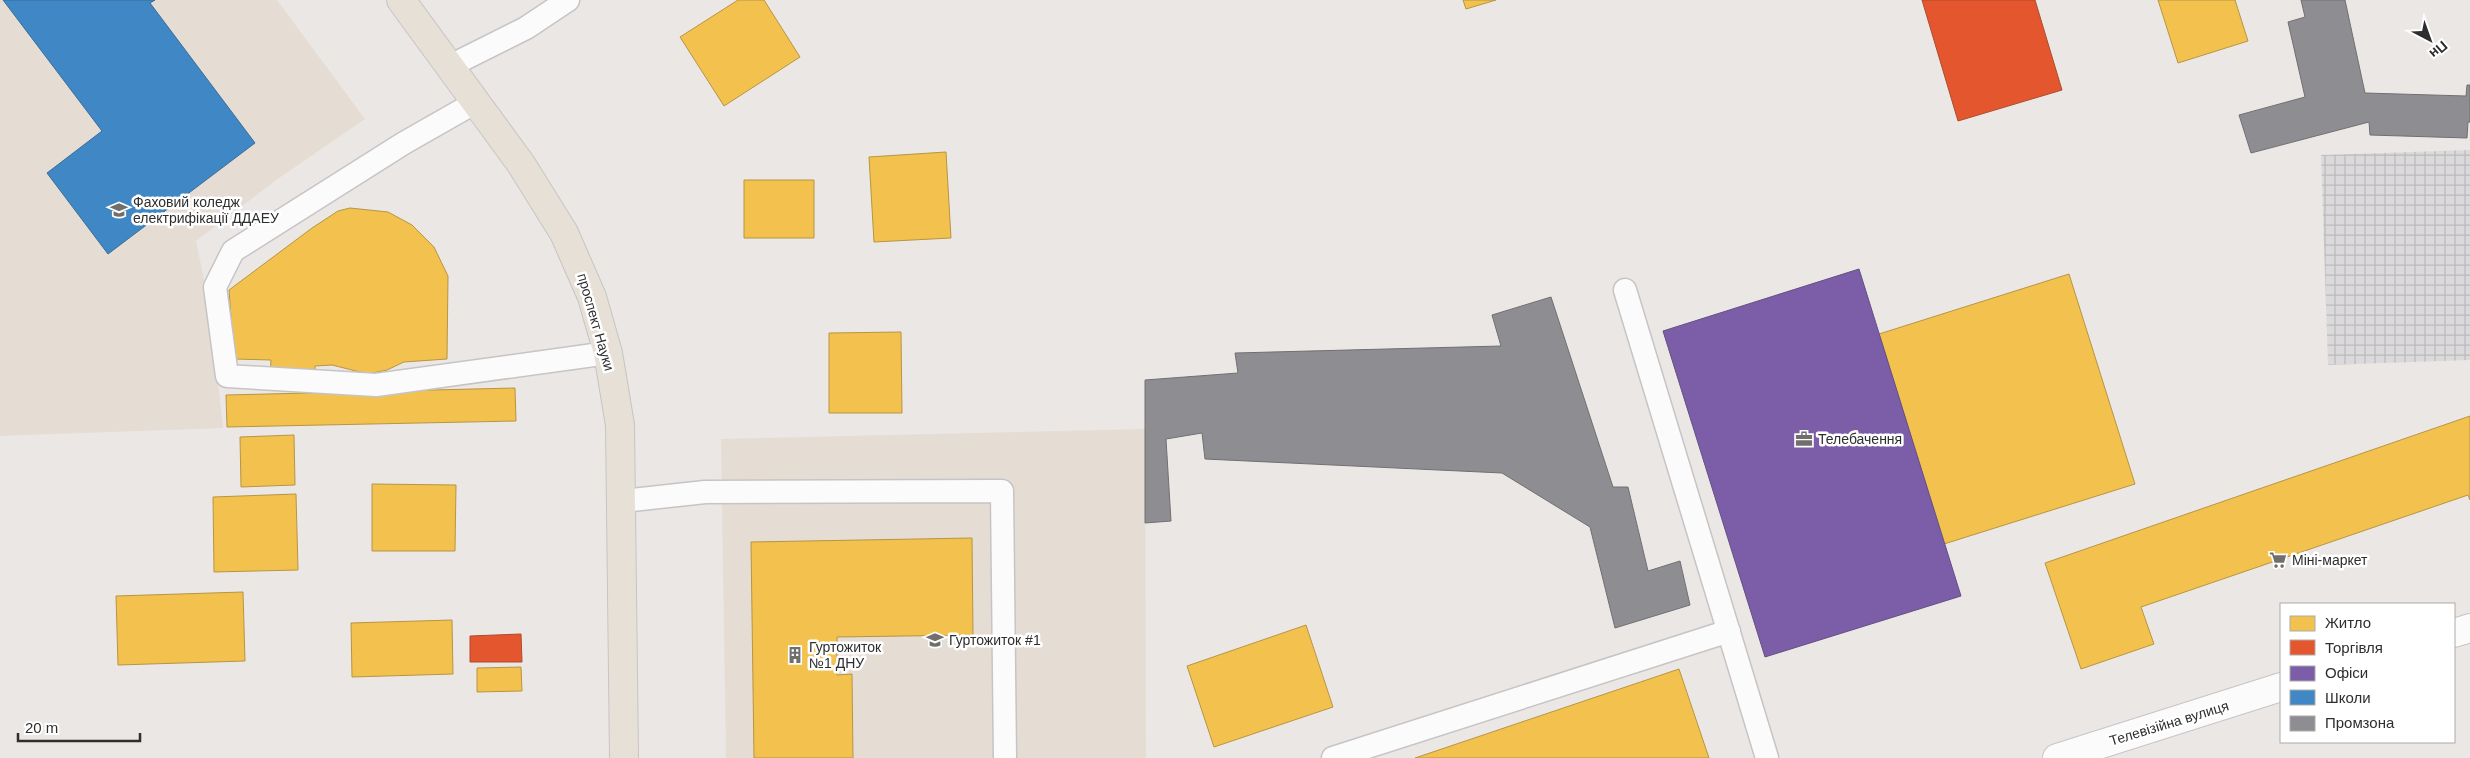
<svg xmlns="http://www.w3.org/2000/svg" width="2470" height="758" font-family="Arial,sans-serif">
<style>
.industrial{fill:url(#industrial-grid)}
.education{fill:#e5dcd4}
.homes{fill:#f2c14e;stroke:#b79544}
.shops{fill:#e4572e;stroke:#ad4b2e}
.offices{fill:#7b5ea7;stroke:#645083}
.schools{fill:#3f88c5;stroke:#3a6d98}
.industry{fill:#8d8d92;stroke:#707074}
.lines{fill:none;stroke-linecap:round;stroke-linejoin:round}
.lane-casing{stroke:#c6c4c5;stroke-width:25}
.street-casing{stroke:#c6c4c5;stroke-width:30}
.primary-casing{stroke:#c6c4c4;stroke-width:30}
.lane{stroke:#fcfbfb;stroke-width:22}
.street{stroke:#fcfbfb;stroke-width:28}
.primary{stroke:#e7e0d7;stroke-width:28}
.labels{text-anchor:middle;stroke-width:5;stroke-linejoin:round;paint-order:stroke}
.poi-label{font-size:14px;fill:#2e2e2e;stroke:#fff;text-anchor:start}
.street-label{font-size:14px;fill:#2e2e2e;stroke:#fff}
</style>
<defs>
<pattern id="industrial-grid" width="8" height="8" patternUnits="userSpaceOnUse" patternTransform="scale(1.25)"><rect width="8" height="8" fill="#dbd9db"/><path d="M0 4h8M4 0v8" fill="none" stroke="#bcbbbc"/></pattern>
</defs>
<rect width="100%" height="100%" fill="#ebe7e5"/>
<path class="industrial" d="M2470,150V360L2328,365L2321,155Z"/>
<path class="education" d="M0,0H277L365,119L279,178L196,241L210,309L223,428L0,436Z
M1145,429L1146,758H726L721,439Z"/>
<path class="homes" d="M738,0H764L800,57L724,106L680,37Z
M1463,0H1496L1466,9Z
M2158,0H2235L2248,41L2178,63Z
M946,152L951,238L874,242L869,157Z
M744,180H814V238H744Z
M350,208L388,212L412,225L434,247L448,276L447,359L404,362L387,370L368,374L332,365L315,366V377H270L271,360L234,359L229,290L312,228L338,211Z
M2069,274L2135,484L1944,544L1879,334Z
M901,332L902,413H829V333Z
M515,388L516,421L227,427L226,395Z
M2470,416V500L2468,495L2141,607L2154,644L2081,669L2045,563Z
M294,435L295,485L241,487L240,437Z
M372,484L456,485L455,551H372Z
M296,494L298,570L214,572L213,497Z
M972,538L973,635L837,637V675L852,674L853,758H754L751,542Z
M243,592L245,661L118,665L116,596Z
M452,620L453,674L352,677L351,623Z
M1306,625L1333,707L1214,747L1187,666Z
M521,667L522,691L477,692V668Z
M1679,669L1709,758H1415Z"/>
<path class="shops" d="M1922,0H2035L2062,90L1958,121Z
M521,634L522,662H470V636Z"/>
<path class="offices" d="M1859,269L1961,596L1765,657L1663,331Z"/>
<path class="schools" d="M3,0H155L150,3L255,143L108,254L47,173L102,131Z"/>
<path class="industry" d="M2301,0H2345L2365,93L2466,96L2467,85H2470V122H2468L2467,138L2370,135L2369,122L2251,153L2239,115L2305,97L2288,22L2305,17Z
M1551,297L1613,487H1628L1648,571L1680,561L1690,605L1615,628L1590,527L1502,473L1205,459L1202,433L1166,439L1171,521L1145,523V380L1238,373L1235,353L1501,346L1492,315Z"/>
<g class="lines">
<g class="lane-casing">
<path id="lane" d="M450,66L526,28L568,0
M476,102L404,143L233,251L215,287L227,376L376,385L608,353
M1625,290L1767,758
M623,501L705,492L1002,491L1005,758
M1333,758L1729,631"/>
</g>
<g class="street-casing">
<path id="street" d="M2454,633L2470,628
M2057,758L2281,687"/>
</g>
<g class="primary-casing">
<path id="primary" d="M401,0L521,164L564,233L592,297L608,353L620,425L624,758"/>
</g>
<use href="#lane" class="lane"/>
<use href="#street" class="street"/>
<use href="#primary" class="primary"/>
</g>
<defs>
<g id="university-bare" transform="scale(1.35)"><path d="M0-5L7-2L0 1L-7-2ZM-4 1L0 2.5L4 1V4Q0 6-4 4Z" fill="#706f6e" stroke="#fff" stroke-width="2.5" paint-order="stroke"/></g>
<g id="office-bare" transform="scale(1.35)"><path d="M-6-3h4V-5.5h4V-3h4V5H-6ZM-1-4.5V-3h2v-1.5ZM-6 0V1H6V0Z" fill="#706f6e" stroke="#fff" stroke-width="2.5" paint-order="stroke"/></g>
<g id="supermarket-bare" transform="scale(1.35)"><path d="M-6-5.5h2.5l.6 2H6L4.5 2H-2.5L-4.4-4H-6ZM-1.5 3.2a1.3 1.3 0 1 0 .1 0ZM3 3.2a1.3 1.3 0 1 0 .1 0Z" fill="#706f6e" stroke="#fff" stroke-width="2.5" paint-order="stroke"/></g>
<g id="building-bare" transform="scale(1.35)"><path d="M-4-6H4V6H1V3H-1V6H-4ZM-2.5-4.3h1.7v1.8h-1.7ZM.8-4.3h1.7v1.8H.8ZM-2.5-1h1.7V.8h-1.7ZM.8-1h1.7V.8H.8Z" fill="#706f6e" stroke="#fff" stroke-width="2.5" paint-order="stroke"/></g>
</defs>
<g fill-rule="evenodd">
<use href="#university-bare" x="119" y="210"/>
<use href="#office-bare" x="1804" y="439"/>
<use href="#supermarket-bare" x="2278" y="560"/>
<use href="#university-bare" x="935" y="640"/>
<use href="#building-bare" x="795" y="655"/>
</g>
<g class="labels">
<g class="poi-label">
<text x="133" y="207">Фаховий коледж<tspan x="133" dy="16">електрифікації ДДАЕУ</tspan></text>
<text x="1818" y="444">Телебачення</text>
<text x="2292" y="565">Міні-маркет</text>
<text x="949" y="645">Гуртожиток #1</text>
<text x="809" y="652">Гуртожиток<tspan x="809" dy="16">№1 ДНУ</tspan></text>
</g>
<g class="street-label">
<text transform="translate(596 322) rotate(74)" y="5">проспект Науки</text>
<text transform="translate(2169 723) rotate(-17)" y="5">Телевізійна вулиця</text>
</g>
</g>
<rect x="2280" y="603" width="175" height="140" fill="#ffffff" stroke="#ababab"/>
<rect x="2290" y="616" width="25" height="15" fill="#f2c14e" stroke="#ababab"/>
<text x="2325" y="628" font-size="15" fill="#2e2e2e">Житло</text>
<rect x="2290" y="640" width="25" height="15" fill="#e4572e" stroke="#ababab"/>
<text x="2325" y="653" font-size="15" fill="#2e2e2e">Торгівля</text>
<rect x="2290" y="666" width="25" height="15" fill="#7b5ea7" stroke="#ababab"/>
<text x="2325" y="678" font-size="15" fill="#2e2e2e">Офіси</text>
<rect x="2290" y="690" width="25" height="15" fill="#3f88c5" stroke="#ababab"/>
<text x="2325" y="703" font-size="15" fill="#2e2e2e">Школи</text>
<rect x="2290" y="716" width="25" height="15" fill="#8d8d92" stroke="#ababab"/>
<text x="2325" y="728" font-size="15" fill="#2e2e2e">Промзона</text>
<g transform="translate(2430 40) rotate(139)" stroke="#ffffff" stroke-width="4" paint-order="stroke">
<path d="M0-4L9 19L0 12L-9 19Z" fill="#2e2e2e"/>
<text y="-8" font-size="14" font-weight="bold" text-anchor="middle" fill="#2e2e2e">Пн</text>
</g>
<path d="M18 733v8h122v-8" fill="none" stroke="#2e2e2e" stroke-width="2.5"/>
<text x="25" y="733" font-size="15" fill="#2e2e2e" stroke="#ffffff" stroke-width="4" paint-order="stroke">20 m</text>
</svg>
